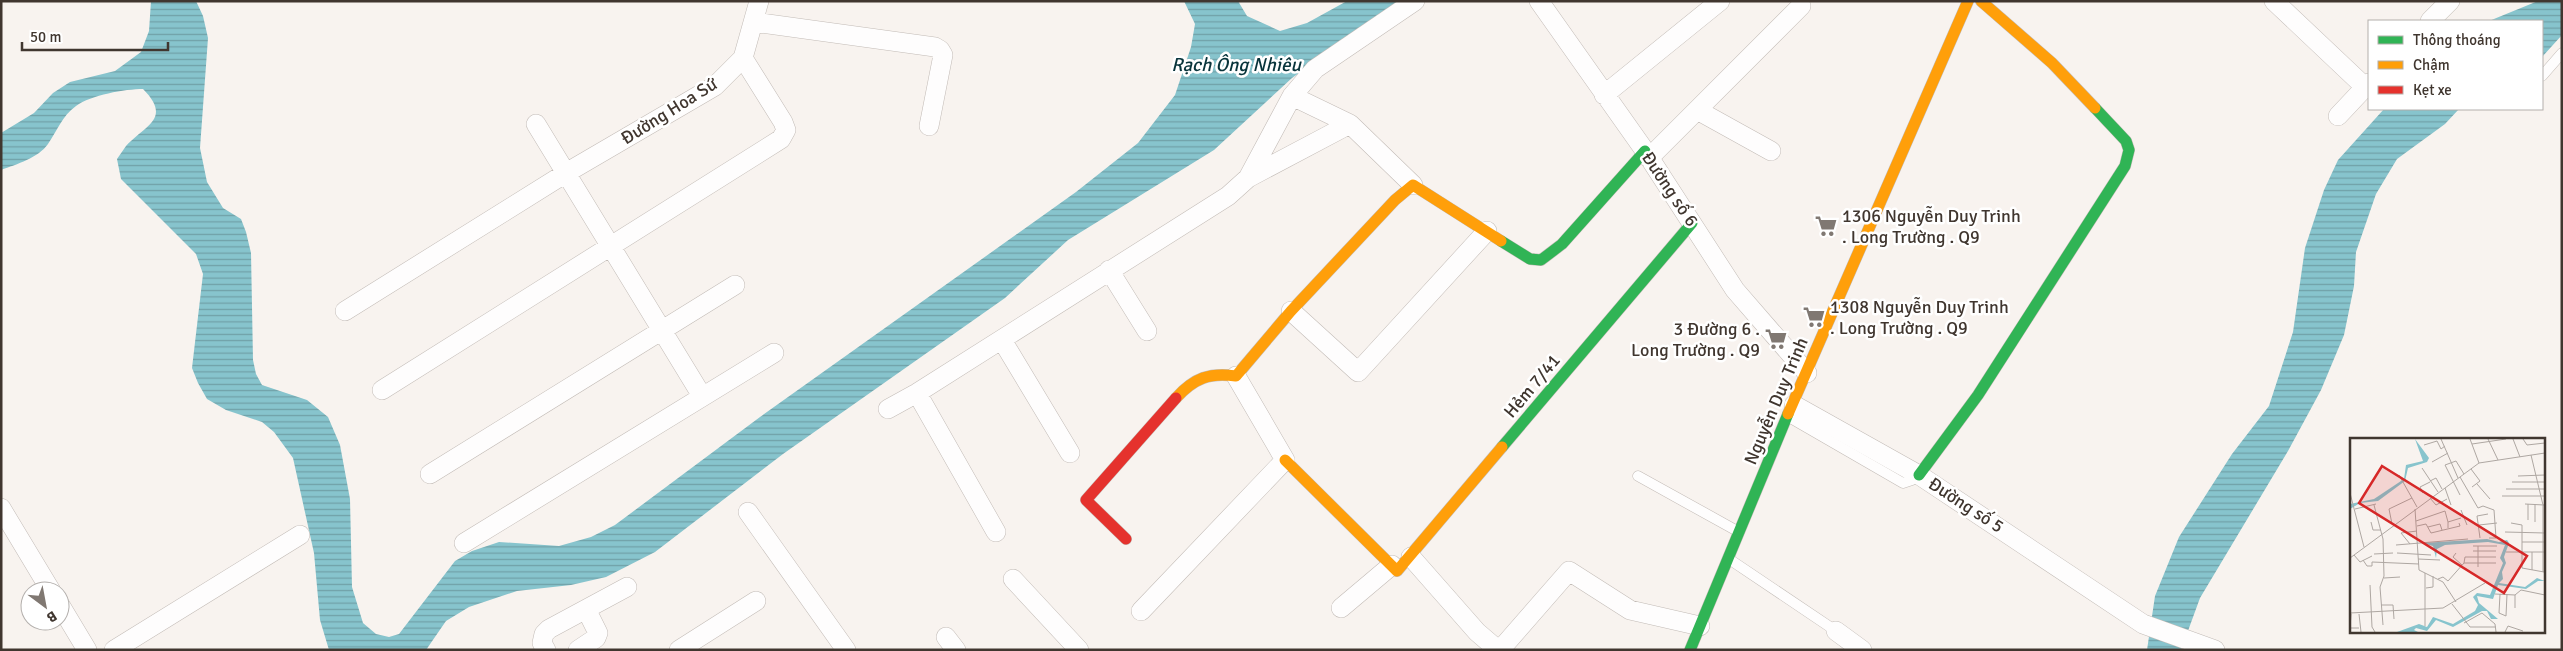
<svg xmlns="http://www.w3.org/2000/svg" width="2563" height="651" font-family="Signika,sans-serif">
<style>
.water{fill:url(#water-rules)}
.lines{fill:none;stroke-linecap:round;stroke-linejoin:round}
.lane-casing{stroke:#c2bbb6;stroke-width:11}
.street-casing{stroke:#c2bbb6;stroke-width:20}
.fast-casing{stroke:#c2bbb6;stroke-width:12}
.slow-casing{stroke:#c2bbb6;stroke-width:12}
.jam-casing{stroke:#c2bbb6;stroke-width:12}
.lane{stroke:#fefdfd;stroke-width:10}
.street{stroke:#fefdfd;stroke-width:19}
.fast{stroke:#30b455;stroke-width:11}
.slow{stroke:#ff9f0a;stroke-width:11}
.jam{stroke:#e5322d;stroke-width:11}
.labels{text-anchor:middle;stroke-width:5;stroke-linejoin:round;paint-order:stroke}
.street-label{font-size:18px;fill:#40362f;stroke:#fff}
.poi-label{font-size:18px;fill:#40362f;stroke:#fff;text-anchor:start}
.water-label{font-size:19px;font-style:italic;fill:#08343b;stroke:#fff}
.inset-road{fill:none;stroke:#aea7a2;stroke-width:1}
.view{fill:#d62828;fill-opacity:0.15;stroke:#d62828;stroke-width:2.5}
.inset-edge{fill:none;stroke:#40362f;stroke-width:2.5}
</style>
<defs>
<pattern id="water-rules" width="6" height="5" patternUnits="userSpaceOnUse" patternTransform="scale(1.25)"><rect width="6" height="5" fill="#87c4cd"/><path d="M0 2.5h6" fill="none" stroke="#70a0a7"/></pattern>
</defs>
<rect width="100%" height="100%" fill="#f8f3ef"/>
<path class="water" d="M151,1H196L203,16L208,38L200,148L207,182L223,208L241,219L246,232L251,253L253,360L256,374L262,385L307,400L328,417L340,445L350,499L352,587L363,623L376,634L389,637L399,634L455,561L472,551L499,542L559,546L591,537L615,525L760,417L1076,192L1138,143L1175,95L1191,47L1195,24L1184,1H1238L1247,16L1280,31L1307,23L1347,1H1405L1364,26L1292,78L1214,150L1068,240L1005,298L783,454L655,552L606,577L571,585L517,591L469,607L446,621L426,650H329L320,620L314,553L293,458L274,432L262,422L226,410L207,399L198,383L192,368L203,274L196,254L121,179L117,159C120,155 123,150 126,146C144,126 173,119 143,89C125,89 91,95 76,106C62,116 57,131 48,144C38,158 17,164 1,170V133L34,113L53,93L70,82L115,71L141,52L149,31Z
M2538,1H2562V35L2542,57V21H2489Z
M2384,109H2459L2445,124L2397,159L2376,194L2356,252L2354,286L2344,335L2321,390L2288,451L2200,598L2181,650H2147L2155,596L2179,537L2232,454L2269,406L2293,332L2305,248L2324,190L2338,160Z"/>
<g class="lines">
<g class="lane-casing">
<path id="lane" d="M2542,76L2562,53
M1787,416L1903,483L1912,480L1915,473
M1638,476L1739,532
M1729,559L1836,631"/>
</g>
<g class="street-casing">
<path id="street" d="M1539,1L1645,151L1735,290L1807,373
M2274,1L2365,87
M2430,21L2450,1
M754,22L935,47L940,50L943,55L929,126
M1604,95L1720,1
M1697,110L1771,151
M2338,116L2369,83
M536,124L702,396
M1350,124L1413,185
M1649,158L1801,6
M1248,178L1350,124L1292,96
M1109,270L1147,331
M345,311L566,173L715,86L743,58L759,1
M1291,311L1358,372L1487,231
M1002,340L1070,453
M382,390L781,139L786,130L783,122L743,58
M917,393L996,532
M1794,405L1919,475L2143,624L2215,650
M888,409L917,393L1228,196L1248,178L1292,96L1315,69L1415,1
M430,474L735,285
M1,508L51,591
M748,512L846,650
M464,543L774,353
M1411,557L1477,632L1498,650
M1013,579L1079,650
M60,605L87,650
M1341,608L1392,565
M1141,611L1285,460L1236,376
M1836,631L1862,650
M946,637L956,650
M114,650L300,535
M546,650L542,643L544,634L549,629L627,587
M578,650L596,638L598,633L586,609
M679,650L756,601
M1500,650L1569,571L1630,610L1700,626"/>
</g>
<g class="fast-casing">
<path id="fast" d="M1501,241L1530,259L1541,260L1562,244L1645,151
M1502,447L1692,223
M1919,475L1978,395L2125,166L2129,150L2126,141L2095,108
M1690,650L1788,414"/>
</g>
<g class="slow-casing">
<path id="slow" d="M1981,1L2052,63L2095,108
M1176,398C1194,378 1210,372 1236,376L1291,311L1395,200L1413,185L1501,241
M1788,414L1968,1
M1285,460L1397,571L1502,447"/>
</g>
<g class="jam-casing">
<path id="jam" d="M1126,539L1086,500L1176,398"/>
</g>
<use href="#lane" class="lane"/>
<use href="#street" class="street"/>
<use href="#fast" class="fast"/>
<use href="#slow" class="slow"/>
<use href="#jam" class="jam"/>
</g>
<defs>
<g id="supermarket-bare" transform="scale(1.725)"><path d="M-6-5.5h2.5l.6 2H6L4.5 2H-2.5L-4.4-4H-6ZM-1.5 3.2a1.3 1.3 0 1 0 .1 0ZM3 3.2a1.3 1.3 0 1 0 .1 0Z" fill="#807872" stroke="#fff" stroke-width="2.5" paint-order="stroke"/></g>
</defs>
<g fill-rule="evenodd">
<use href="#supermarket-bare" x="1826" y="226"/>
<use href="#supermarket-bare" x="1814" y="317"/>
<use href="#supermarket-bare" x="1776" y="339"/>
</g>
<g class="labels">
<g class="street-label">
<text transform="translate(669 111) rotate(-32)" y="6">Đường Hoa Sứ</text>
<text transform="translate(1670 189) rotate(56)" y="6">Đường số 6</text>
<text transform="translate(1532 386) rotate(-50)" y="6">Hẻm 7/41</text>
<text transform="translate(1776 401) rotate(-67)" y="6">Nguyễn Duy Trinh</text>
<text transform="translate(1966 505) rotate(33)" y="6">Đường số 5</text>
</g>
<g class="poi-label">
<text x="1842" y="222">1306 Nguyễn Duy Trinh<tspan x="1842" dy="21">. Long Trường . Q9</tspan></text>
<text x="1830" y="313">1308 Nguyễn Duy Trinh<tspan x="1830" dy="21">. Long Trường . Q9</tspan></text>
<text x="1760" y="335" text-anchor="end">3 Đường 6 .<tspan x="1760" dy="21">Long Trường . Q9</tspan></text>
</g>
<g class="water-label">
<text x="1236" y="71">Rạch Ông Nhiêu</text>
</g>
</g>
<g transform="translate(2350 438)">
<rect width="195" height="195" fill="#f8f3ef"/>
<path d="M65,1L79,20L77,24L58,30L55,43L28,63L10,65L0,71V66L24,61L54,41L56,27L73,23ZM137,101L149,104L157,102L159,105L154,119L156,125L152,134L153,141L149,145L175,149L187,140L195,143H188L176,151L148,147L143,161L127,158L129,165L148,181H141L137,173H132L103,189L86,182L77,193L66,190L64,192L68,194H47L69,186L77,189L83,179L103,186L125,173L128,167L123,159L127,155L140,157L153,125L150,120L155,107L138,104L95,107L87,111L86,120L83,108L72,105Z" fill="#87c4cd"/>
<path class="inset-road" d="M91,1L108,40M120,1L129,25M138,1L148,22M163,1L170,19M173,1L177,7L195,5M122,6L156,1M74,7L87,3L91,11L95,8M181,17L193,67V134M82,24L98,15M72,30L88,54M121,31L130,43L122,49M49,37L67,69M168,38L195,37M110,39L128,70L133,68L144,72L146,100H139M80,43L86,40L92,51M162,44H195M127,46L140,61M95,50L101,67M156,51H195M0,55L14,109M73,55L70,49L80,44M110,57L95,27L106,23L114,36M152,58H195M80,60L86,67L97,61M175,66L194,67M24,67L33,101L34,138L30,149L33,187M5,71L26,66M65,71L69,132L93,144L106,164M111,72L117,87M178,82V66M66,83L95,73L98,84M21,84L23,92H31M185,84V66M161,85L172,87V130L194,134M42,86L39,71L62,60M129,87L147,85M67,88L76,86L81,95L110,88L109,85M78,89L90,86L92,92M98,90V84L111,80M155,94L195,95M130,100L127,78L138,76M172,104H194M60,106L51,95L67,93M46,107L118,101M123,108H147M123,113H146M156,114H194M47,115L81,117M106,115L103,119L112,127M24,116L43,115M4,117L10,124L22,118M0,120L129,25L195,15M68,121L90,122M13,122L17,128H22V124L69,126M114,125L115,119H146M128,129V108M182,132V114M34,140L50,139M88,141L93,139L98,143L114,125H146M20,147L22,189L25,194M76,150L83,149V138M145,156L165,157M150,156L149,175L156,178L157,156M102,166L120,189H146M31,167H43L44,181M165,170V157L171,152L195,157M0,175L93,170L135,145M1,176L0,190H9M9,176L11,194M114,185L132,175L145,186L146,194M75,188V135M155,194L158,188L173,193"/>
<path class="view" d="M32,28L177,118L154,155L9,65Z"/>
<rect width="195" height="195" class="inset-edge"/>
</g>
<rect width="2563" height="651" fill="none" stroke="#40362f" stroke-width="5"/>
<rect x="2368" y="20" width="175" height="90" fill="#ffffff" stroke="#b3afac"/>
<rect x="2378" y="36" width="25" height="8" fill="#30b455" stroke="#b3afac"/>
<text x="2413" y="45" font-size="15" fill="#40362f">Thông thoáng</text>
<rect x="2378" y="61" width="25" height="8" fill="#ff9f0a" stroke="#b3afac"/>
<text x="2413" y="70" font-size="15" fill="#40362f">Chậm</text>
<rect x="2378" y="86" width="25" height="8" fill="#e5322d" stroke="#b3afac"/>
<text x="2413" y="95" font-size="15" fill="#40362f">Kẹt xe</text>
<g transform="translate(45 606) rotate(148)"><circle r="24" fill="#ffffff" stroke="#b3afac"/>
<path d="M0-4L9 19L0 12L-9 19Z" fill="#807872"/>
<text y="-8" font-size="14" font-weight="bold" text-anchor="middle" fill="#40362f">B</text>
</g>
<path d="M22 42v8h146v-8" fill="none" stroke="#40362f" stroke-width="2.5"/>
<text x="30" y="42" font-size="15" fill="#40362f" stroke="#ffffff" stroke-width="4" paint-order="stroke">50 m</text>
</svg>
